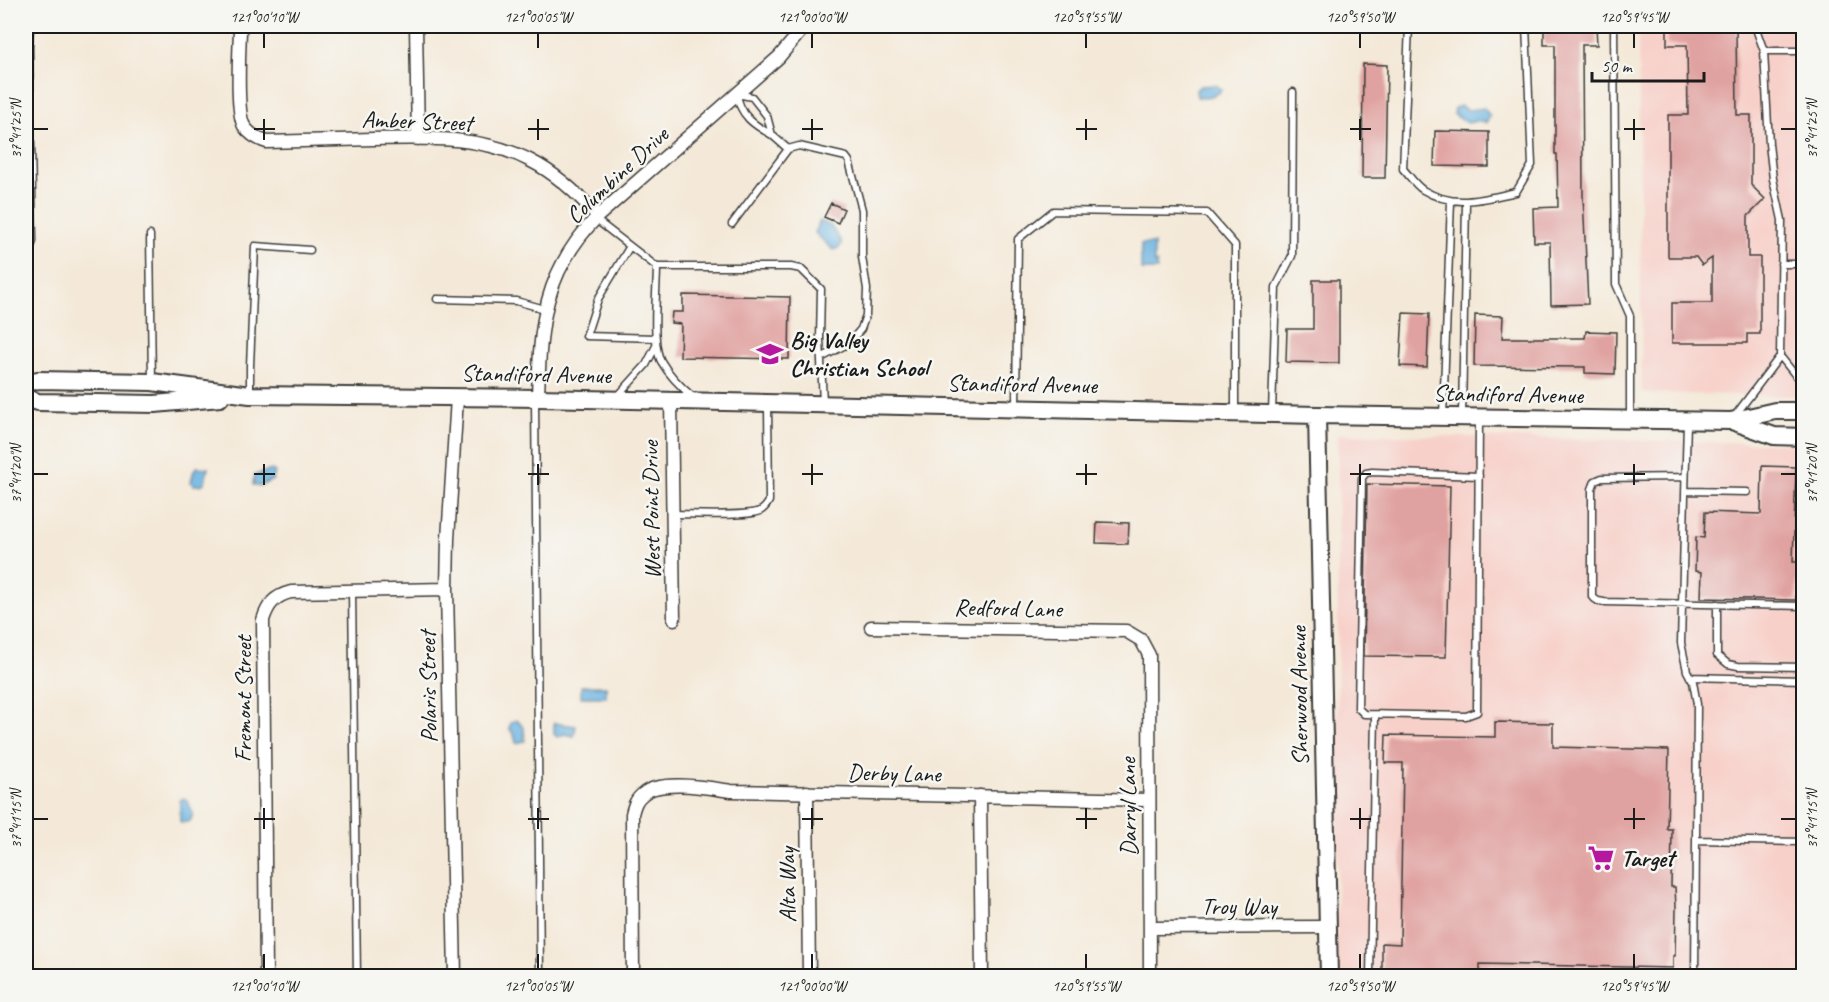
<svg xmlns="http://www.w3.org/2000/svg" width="1829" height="1002" font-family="Caveat,sans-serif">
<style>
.built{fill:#f7d0c9}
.water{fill:#69b2e0;stroke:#42677e;stroke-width:1.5}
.building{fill:#e0a2a0}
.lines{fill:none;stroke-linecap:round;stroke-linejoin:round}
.lane-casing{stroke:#3c3b38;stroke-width:9}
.street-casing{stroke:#3c3b38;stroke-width:15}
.secondary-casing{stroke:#3c3b38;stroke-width:20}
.lane{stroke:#fff;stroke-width:6}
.street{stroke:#fff;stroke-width:12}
.secondary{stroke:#fff;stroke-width:16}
.ticks{fill:none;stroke:#1c1c1c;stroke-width:2}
.labels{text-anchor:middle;stroke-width:5;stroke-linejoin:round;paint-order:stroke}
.street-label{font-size:24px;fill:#1c1c1c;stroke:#f6f6f2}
.poi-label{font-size:24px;font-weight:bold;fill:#1c1c1c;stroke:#f6f6f2;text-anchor:start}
.neatline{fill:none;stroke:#1c1c1c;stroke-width:2}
.ticks-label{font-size:15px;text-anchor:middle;fill:#1c1c1c}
</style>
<rect width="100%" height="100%" fill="#f6f6f2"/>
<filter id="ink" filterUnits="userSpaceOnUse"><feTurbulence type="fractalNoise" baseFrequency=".0167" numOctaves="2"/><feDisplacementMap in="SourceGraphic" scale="12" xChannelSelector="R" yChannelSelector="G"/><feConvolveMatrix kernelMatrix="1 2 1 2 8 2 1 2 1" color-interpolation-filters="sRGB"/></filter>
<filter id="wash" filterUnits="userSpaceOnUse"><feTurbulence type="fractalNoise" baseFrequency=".008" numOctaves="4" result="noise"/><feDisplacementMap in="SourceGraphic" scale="24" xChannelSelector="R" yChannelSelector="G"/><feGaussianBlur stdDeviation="1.35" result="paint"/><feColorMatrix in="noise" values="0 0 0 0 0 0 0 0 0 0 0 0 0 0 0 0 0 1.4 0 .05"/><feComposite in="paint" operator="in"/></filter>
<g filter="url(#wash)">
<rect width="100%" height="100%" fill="#f4e9d8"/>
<path class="built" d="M1638,26H1803V396L1642,393Z
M1338,434L1803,444V976H1337Z"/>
<path class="water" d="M1216,85L1221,89L1219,93L1206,98L1197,97L1196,90L1200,86Z
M1460,106L1467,110L1484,108L1490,116L1486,123L1476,121L1468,123L1453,114L1454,108Z
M820,221L831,226L842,243L839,248L833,250L815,233Z
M1141,244H1154V263H1157V270H1141Z
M197,467L208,468L205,482L201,485H193L191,482L194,470Z
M272,470L275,472L273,480L260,486L253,485L254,475Z
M581,686H606V697H581Z
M517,720L524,728L525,741L516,743L514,735L509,728L511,722Z
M554,723L576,726L574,736L565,734L557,737L554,734Z
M183,798L188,801L193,815L190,821L182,823L180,821V800Z"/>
<g id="blocks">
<path class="building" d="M1544,26H1596L1597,45H1582L1583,196L1588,304L1551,305L1550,242H1534L1533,208L1558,207L1557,154H1555V45H1544Z
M1667,26H1736L1737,115H1751V185L1765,199L1748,216V257H1760V334H1747V343H1672V303H1712V258L1702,265L1696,257H1668V115H1688L1687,45H1667Z
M1363,64L1387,65L1385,178H1362Z
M1435,131L1489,132V167L1434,166Z
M831,203L844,209L838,223L824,217Z
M1313,280H1339V363L1286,362L1287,329H1313Z
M683,295L790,297L789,359L680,357L681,324L671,323L672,312H683Z
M1403,313L1429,314L1427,367L1400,366Z
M1475,315L1503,316L1502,338H1585L1586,331L1616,332L1615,374L1585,373V367L1474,366Z
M1762,466L1796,467L1793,562H1803V582H1797L1796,600L1701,598L1702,572L1695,571L1696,537L1704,538L1705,512L1761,514Z
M1367,484L1450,486L1446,657L1364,656Z
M1097,522L1129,523L1128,544L1096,543Z
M1495,722L1553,723V747L1669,750L1667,829H1672L1671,887H1675L1676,908L1675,956H1673V968L1480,964V976L1382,974V943L1400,944L1403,763H1385L1386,735L1495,737Z"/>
</g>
</g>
<g filter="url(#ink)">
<use href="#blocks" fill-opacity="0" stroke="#3c3b38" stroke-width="1.5"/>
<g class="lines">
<g class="lane-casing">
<path id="lane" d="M1409,26L1403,169C1409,175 1415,185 1423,190C1455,209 1482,199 1516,192L1532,165L1526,26
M1614,26L1616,284L1630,316V418
M1764,51H1804
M737,94L752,97L767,116L772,135C754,125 740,116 737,94Z
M772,135L788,149
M595,219L657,267H791L801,269L821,289L820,339L823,403
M732,224L788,149L799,146L846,157L849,161L862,210V257L867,289L866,315L861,329L849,343L821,358
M150,235L152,381
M630,246L598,299L586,336L656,338
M1781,264H1804
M657,267C657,290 651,343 661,361C669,375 681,387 693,397
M437,299L516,301L545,309
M1780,356L1804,386
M250,394V366L255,246L310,250
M617,397L646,365L656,346
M535,398L540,976
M1016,407L1018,239L1053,211L1207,213L1235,245V411
M1272,413L1276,287L1292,256L1293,92
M1443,416L1451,201
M1462,416L1466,203
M1734,417L1780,356L1782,220L1773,179L1769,144L1764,51L1755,26
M1687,422L1681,643L1687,671L1693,682L1697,704L1695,976
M1479,476L1372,472L1366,473L1362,478L1358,708L1364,714L1466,716L1477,712L1479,420
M1685,477L1602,478L1595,481L1592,489V597L1598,601L1604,602L1804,606
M1685,491L1747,492
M673,514C691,514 746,517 760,511C764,509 767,505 769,501L768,406
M352,591L357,976
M1717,604V655L1728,664L1738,666L1804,667
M1690,677L1804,680
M1696,840L1804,842
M1370,976L1375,715"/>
</g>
<g class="street-casing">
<path id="street" d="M240,26C240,47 235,110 244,126C250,135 257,139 267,142C302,141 337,140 373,139C426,138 482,135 531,161C557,174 578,194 598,216
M416,26L418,139
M26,251L30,241L26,49L27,26
M538,398C540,324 543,272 598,216L779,57L805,26
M671,400L674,619
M871,627L1126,631L1141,640L1149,655L1150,976
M807,792L809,976
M980,796L982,976
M1150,928L1328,927
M266,976L263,620C268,604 275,596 291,592L447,589
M455,976L447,589L448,539L457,398
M633,976L632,814C634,806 636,799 643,794C660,779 709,788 731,791L1148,800"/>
</g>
<g class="secondary-casing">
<path id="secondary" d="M26,383L38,380L152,382L250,395L538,398L1317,415L1731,421L1775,411H1804
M26,398L38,402L155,404L220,398
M1317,415L1329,976
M1732,421L1774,436L1804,437"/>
</g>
<use href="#lane" class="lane"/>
<use href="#street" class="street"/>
<use href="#secondary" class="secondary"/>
</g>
</g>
<path class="ticks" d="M264,33V48M538,33V48M812,33V48M1086,33V48M1360,33V48M1634,33V48M264,119V140M538,119V140M812,119V140M1086,119V140M1360,119V140M1634,119V140M33,129H48M254,129H275M528,129H549M802,129H823M1076,129H1097M1350,129H1371M1624,129H1645M1781,129H1796M264,464V485M538,464V485M812,464V485M1086,464V485M1360,464V485M1634,464V485M33,474H48M254,474H275M528,474H549M802,474H823M1076,474H1097M1350,474H1371M1624,474H1645M1781,474H1796M264,808V829M538,808V829M812,808V829M1086,808V829M1360,808V829M1634,808V829M33,819H48M254,819H275M528,819H549M802,819H823M1076,819H1097M1350,819H1371M1624,819H1645M1781,819H1796M264,954V969M538,954V969M812,954V969M1086,954V969M1360,954V969M1634,954V969"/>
<defs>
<g id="school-bare" transform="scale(2.07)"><path d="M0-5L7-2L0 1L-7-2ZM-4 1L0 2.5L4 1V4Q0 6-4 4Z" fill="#b5179e" stroke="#f6f6f2" stroke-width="2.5" paint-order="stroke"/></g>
<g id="supermarket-bare" transform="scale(2.07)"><path d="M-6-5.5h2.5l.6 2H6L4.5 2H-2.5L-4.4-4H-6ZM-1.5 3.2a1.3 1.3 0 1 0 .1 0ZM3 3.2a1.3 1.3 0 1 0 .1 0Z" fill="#b5179e" stroke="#f6f6f2" stroke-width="2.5" paint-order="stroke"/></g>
</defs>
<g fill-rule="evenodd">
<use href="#school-bare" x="770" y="354"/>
<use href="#supermarket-bare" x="1601" y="858"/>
</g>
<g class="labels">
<g class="street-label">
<text transform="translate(417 121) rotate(2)" y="8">Amber Street</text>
<text transform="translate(617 175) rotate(-43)" y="8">Columbine Drive</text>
<text transform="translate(536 374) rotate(1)" y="8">Standiford Avenue</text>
<text transform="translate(1022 384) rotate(1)" y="8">Standiford Avenue</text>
<text transform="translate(1508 394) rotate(1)" y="8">Standiford Avenue</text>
<text transform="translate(651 510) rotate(-91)" y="8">West Point Drive</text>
<text transform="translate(1008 608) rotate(1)" y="8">Redford Lane</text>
<text transform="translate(428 687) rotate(-91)" y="8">Polaris Street</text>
<text transform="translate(1299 696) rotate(-91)" y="8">Sherwood Avenue</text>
<text transform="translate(243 699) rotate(-90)" y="8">Fremont Street</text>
<text transform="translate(894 773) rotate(1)" y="8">Derby Lane</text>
<text transform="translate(1128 807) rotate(-91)" y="8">Darryl Lane</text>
<text transform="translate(787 885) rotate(-91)" y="8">Alta Way</text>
<text x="1239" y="914">Troy Way</text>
</g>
<g class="poi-label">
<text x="790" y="348">Big Valley<tspan x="790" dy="28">Christian School</tspan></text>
<text x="1621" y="866">Target</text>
</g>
</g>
<rect width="1829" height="1002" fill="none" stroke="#f6f6f2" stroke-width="66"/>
<path d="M1592 72v9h112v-9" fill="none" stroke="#1c1c1c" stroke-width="3"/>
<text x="1601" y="72" font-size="18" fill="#1c1c1c" stroke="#f6f6f2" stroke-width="4.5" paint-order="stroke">50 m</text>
<rect x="33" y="33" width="1763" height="936" class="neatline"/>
<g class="ticks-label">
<text x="264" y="22">121°00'10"W</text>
<text x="538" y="22">121°00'05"W</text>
<text x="812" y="22">121°00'00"W</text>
<text x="1086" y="22">120°59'55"W</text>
<text x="1360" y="22">120°59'50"W</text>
<text x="1634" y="22">120°59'45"W</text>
<text transform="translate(16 129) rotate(-90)" y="5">37°41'25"N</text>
<text transform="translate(1812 129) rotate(-90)" y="5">37°41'25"N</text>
<text transform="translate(16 474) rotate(-90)" y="5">37°41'20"N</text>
<text transform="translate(1812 474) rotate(-90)" y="5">37°41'20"N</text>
<text transform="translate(16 819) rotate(-90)" y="5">37°41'15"N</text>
<text transform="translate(1812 819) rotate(-90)" y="5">37°41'15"N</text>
<text x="264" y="991">121°00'10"W</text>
<text x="538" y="991">121°00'05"W</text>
<text x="812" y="991">121°00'00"W</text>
<text x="1086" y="991">120°59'55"W</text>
<text x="1360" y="991">120°59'50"W</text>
<text x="1634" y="991">120°59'45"W</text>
</g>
</svg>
